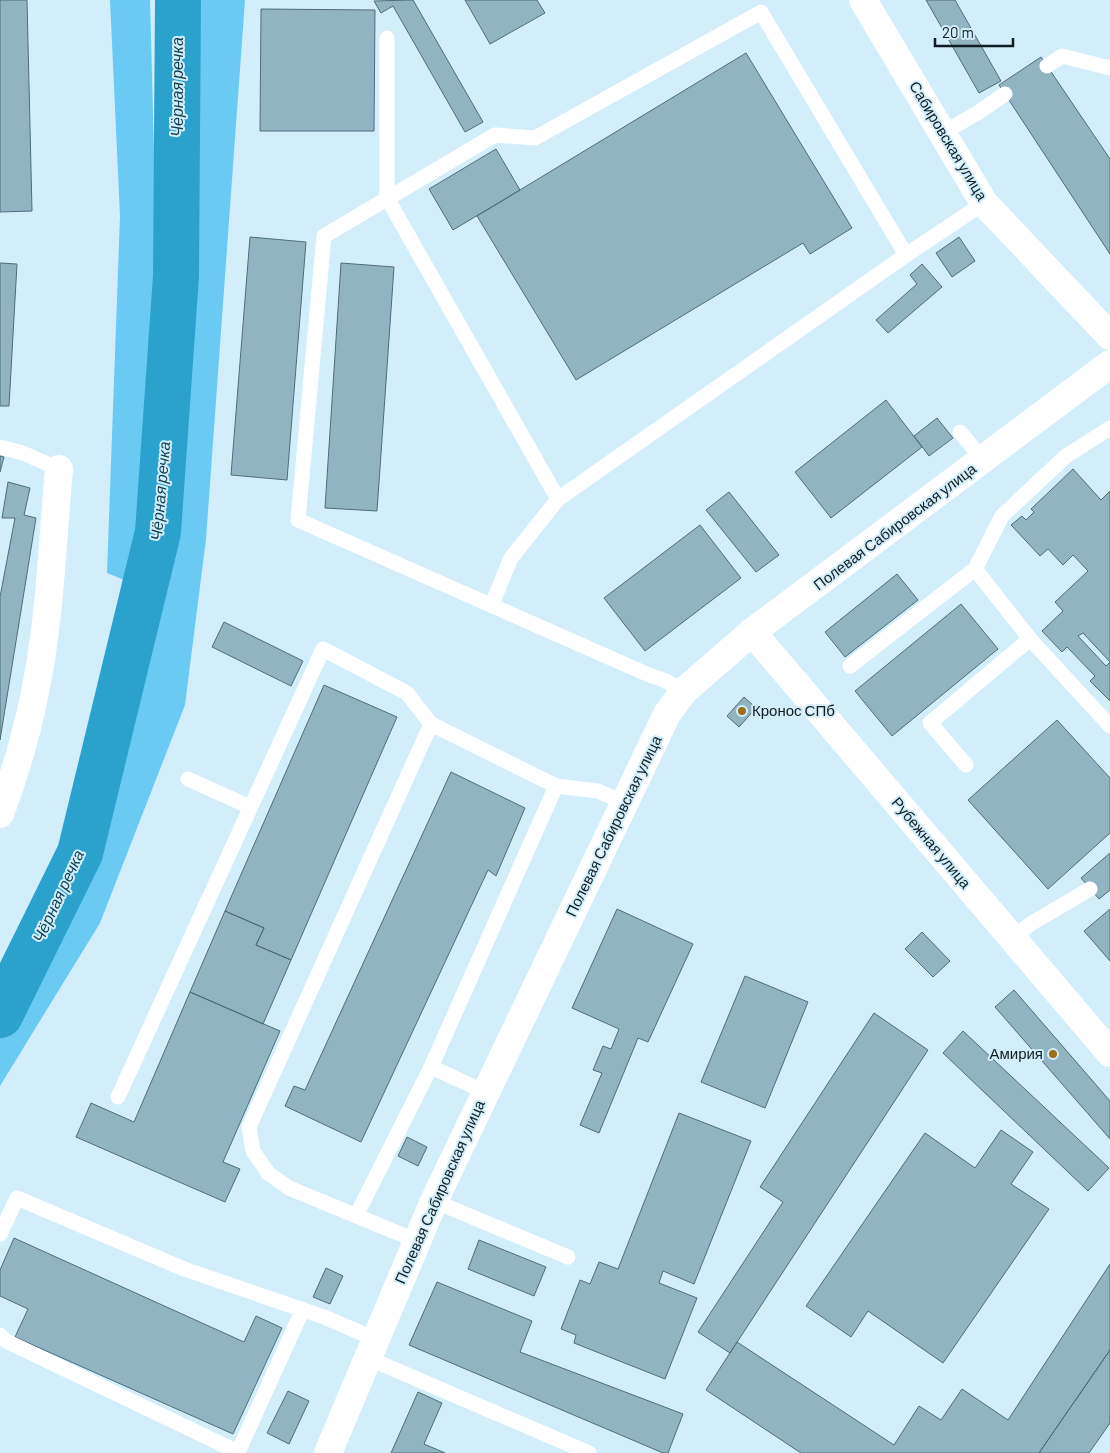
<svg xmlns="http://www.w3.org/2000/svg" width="1110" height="1453" font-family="Barlow,sans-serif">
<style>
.green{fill:#6bcaf3}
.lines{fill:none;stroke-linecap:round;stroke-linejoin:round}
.river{stroke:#2ba2cd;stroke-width:46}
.building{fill:#91b4c3;stroke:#4d6d7b;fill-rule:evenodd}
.service{stroke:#fff;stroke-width:15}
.minor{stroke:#fff;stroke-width:28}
.tertiary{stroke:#fff;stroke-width:28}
.poi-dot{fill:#9a6e1d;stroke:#d2eefb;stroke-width:2}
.labels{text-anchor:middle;stroke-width:4;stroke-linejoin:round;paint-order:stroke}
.street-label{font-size:15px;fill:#101d23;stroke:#d2eefb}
.poi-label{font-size:15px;fill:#101d23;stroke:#d2eefb;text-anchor:start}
.water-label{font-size:16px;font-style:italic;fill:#0e3f52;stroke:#d2eefb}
</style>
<rect width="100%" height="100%" fill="#d2eefb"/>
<path class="green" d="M110,0H150L156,227L145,490L132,583L107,573L120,216Z
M186,0H245L206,539L185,705L100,923L0,1086V1029L86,859L137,660L163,540L183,251Z"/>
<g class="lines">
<path class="river" d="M0,1015L80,853L158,532L176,276L178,0"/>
</g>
<path class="building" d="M0,0H27L32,211L0,212Z
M413,0L483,122L465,132L393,6L381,13L374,1Z
M465,0H537L545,13L490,44Z
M926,0H955L1001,81L979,93Z
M261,9L375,10L374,131H260Z
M746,53L852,228L810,254L803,243L576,380L477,216Z
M1041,57L1110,159V254L999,85Z
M496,149L520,190L453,230L429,189Z
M250,237L306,242L287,480L231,475Z
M959,237L975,261L952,277L936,253Z
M0,263L17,264L9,406H0Z
M341,263L394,267L377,511L325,508Z
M922,264L942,287L888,333L876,320L917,284L910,275Z
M886,400L922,447L831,518L795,472Z
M937,418L953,438L929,456L914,436Z
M0,456L4,457L0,472Z
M1073,469L1101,500L1110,491V701L1090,681L1095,676L1067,647L1062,652L1042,631L1063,611L1055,602L1088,571L1073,555L1063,565L1048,549L1040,556L1011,525L1022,516L1026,520L1034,512L1031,509ZM1083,633L1110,662L1106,666L1078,636Z
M8,482L30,488L24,515L36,518L0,740V597L15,518H2Z
M729,492L779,555L756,572L706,510Z
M700,525L741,578L645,651L604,598Z
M897,574L918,600L845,657L825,632Z
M961,604L998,649L892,736L855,691Z
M224,622L303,661L291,686L212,647Z
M324,685L397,717L291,960L256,945L264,928L225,911Z
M744,697L756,708L739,727L727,716Z
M1057,720L1110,778V833L1048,889L968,800Z
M451,772L525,808L496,876L488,870L361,1142L285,1106L294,1086L305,1090Z
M1110,853V890L1099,899L1081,878Z
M617,909L693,944L648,1042L638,1038L599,1133L580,1125L602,1073L593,1070L603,1046L611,1049L619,1029L572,1008Z
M1110,909V961L1084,931Z
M225,911L264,928L256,945L291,960L263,1024L190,992Z
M922,932L950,961L933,977L905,949Z
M745,976L808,1002L765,1108L701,1082Z
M1014,990L1110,1101V1139L995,1007Z
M190,992L280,1031L223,1162L240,1169L225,1202L76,1137L91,1103L134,1122Z
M874,1013L928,1050L730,1353L698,1332L783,1202L760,1187Z
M963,1031L1109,1168L1088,1191L943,1053Z
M679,1113L751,1141L694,1284L663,1271L659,1283L697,1298L665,1379L574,1343L576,1335L561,1329L580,1280L590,1284L599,1262L618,1269Z
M1001,1130L1033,1152L1011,1184L1049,1209L943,1363L868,1311L851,1337L806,1306L925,1133L975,1168Z
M407,1137L427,1147L418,1166L398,1156Z
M14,1238L244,1342L256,1316L282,1328L233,1434L15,1337L28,1309L0,1296V1270Z
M479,1240L546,1267L534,1296L468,1269Z
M1110,1264V1350L1039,1453H801L706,1390L737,1342L894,1445L919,1406L941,1420L962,1389L1008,1420Z
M326,1268L343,1276L330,1304L313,1297Z
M437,1282L532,1321L520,1352L683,1414L668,1453H663L409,1345Z
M1110,1350V1423L1089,1453H1039Z
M288,1391L309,1401L289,1444L267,1433Z
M418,1392L442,1403L424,1444L445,1453H391Z"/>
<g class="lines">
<path class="service" d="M387,38V198L558,499
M1047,66L1062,56L1110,68
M942,133L976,114L1005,94
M1110,428L1066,456L1002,516L975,569L1030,639L1110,726
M960,432L984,461
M0,447L23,453L59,469
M492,604L511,558L558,499L906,255L984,203
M850,666L975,569
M684,691L664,680L649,675L298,520L324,236L495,135L535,138L761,12L906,255
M966,765L930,723L1030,639
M188,779L250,807
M1012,938L1032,923L1090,889
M485,1092L431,1067L556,786
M118,1097L323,649L407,693L431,724L556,786L598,791L625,803
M434,1201L568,1257
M356,1216L431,1067
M0,1234L17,1198L184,1269L324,1317L375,1339
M417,1241L289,1188L268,1173L253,1151L249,1127L431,724
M0,1335L6,1341L238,1452L303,1309
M368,1358L589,1453"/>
<path class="minor" d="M863,0L984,203L1110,336
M752,632L1110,1053
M0,814C14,776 26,737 34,697C50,623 52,545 59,469"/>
<path class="tertiary" d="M328,1453L434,1201L667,714L684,691L752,632L1110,364"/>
</g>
<g class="poi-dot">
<circle cx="742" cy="711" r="5"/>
<circle cx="1053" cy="1054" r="5"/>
</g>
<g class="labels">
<g class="street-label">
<text transform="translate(948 141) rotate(59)" y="5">Сабировская улица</text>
<text transform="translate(895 527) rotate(-37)" y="5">Полевая Сабировская улица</text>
<text transform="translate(614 826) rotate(-64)" y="5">Полевая Сабировская улица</text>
<text transform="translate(931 843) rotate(50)" y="5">Рубежная улица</text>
<text transform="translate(440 1192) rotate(-66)" y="5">Полевая Сабировская улица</text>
</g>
<g class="poi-label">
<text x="752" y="716">Кронос СПб</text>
<text x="1043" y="1059" text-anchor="end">Амирия</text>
</g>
<g class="water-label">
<text transform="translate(177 87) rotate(-90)" y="6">Чёрная речка</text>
<text transform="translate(160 491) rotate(-85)" y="6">Чёрная речка</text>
<text transform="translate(58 896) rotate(-65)" y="6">Чёрная речка</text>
</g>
</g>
<path d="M935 38v8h78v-8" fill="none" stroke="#101d23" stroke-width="2.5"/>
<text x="942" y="38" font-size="15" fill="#101d23" stroke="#d2eefb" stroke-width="4" paint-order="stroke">20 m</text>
</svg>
